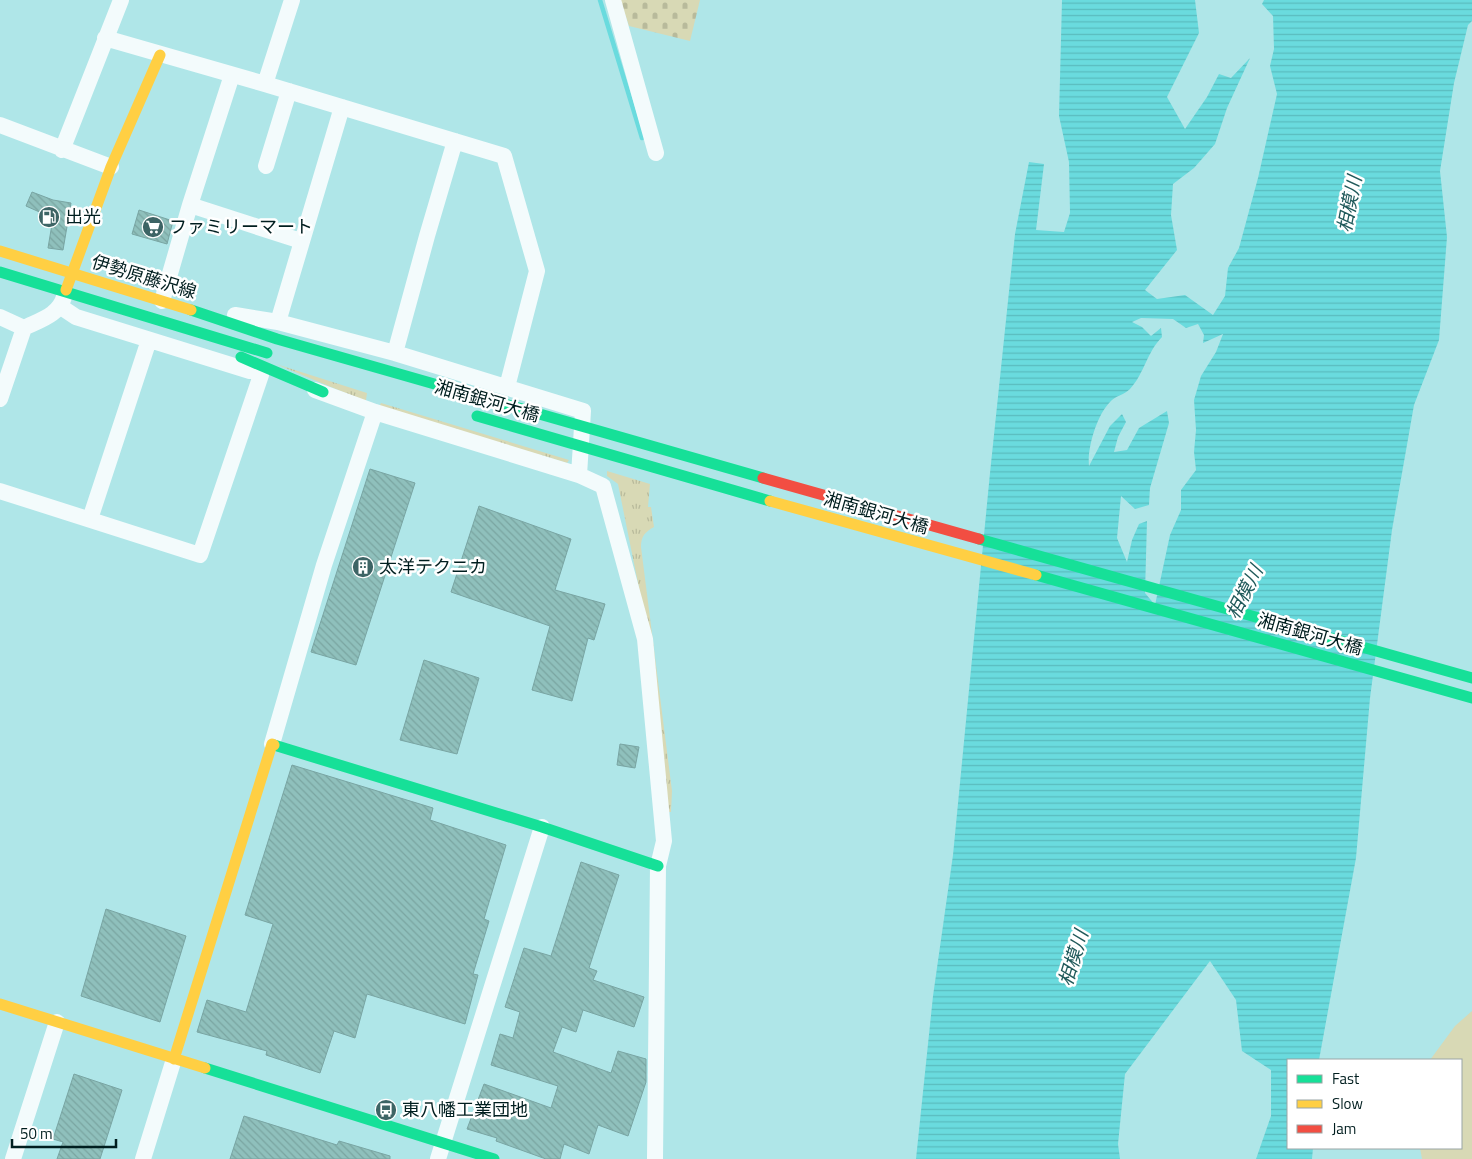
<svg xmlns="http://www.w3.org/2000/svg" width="1472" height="1159" font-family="'Titillium Web','Noto Sans JP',sans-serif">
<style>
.grass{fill:url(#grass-tufts)}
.cemetery{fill:url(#cemetery-stones)}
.garden{fill:#d8d9b5}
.water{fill:url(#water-rules);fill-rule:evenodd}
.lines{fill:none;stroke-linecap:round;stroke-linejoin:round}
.stream{stroke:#6adbde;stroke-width:4.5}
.building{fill:url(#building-back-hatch);stroke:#79a5a3}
.street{stroke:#f3fbfc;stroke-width:16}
.fast{stroke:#16e098;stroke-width:11}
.slow{stroke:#ffcf43;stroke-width:11}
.jam{stroke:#f24e42;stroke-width:11}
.labels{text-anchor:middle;stroke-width:5;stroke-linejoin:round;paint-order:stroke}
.poi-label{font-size:18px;fill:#001e1f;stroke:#fff;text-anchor:start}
.street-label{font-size:18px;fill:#001e1f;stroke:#fff}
.water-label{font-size:19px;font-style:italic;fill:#215a5b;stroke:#fff}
</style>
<defs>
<pattern id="grass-tufts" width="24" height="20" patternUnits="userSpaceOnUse" patternTransform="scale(1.25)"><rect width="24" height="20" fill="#d8d9b5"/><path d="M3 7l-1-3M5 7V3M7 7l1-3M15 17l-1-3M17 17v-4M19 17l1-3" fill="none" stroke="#b8ba9b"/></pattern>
<pattern id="cemetery-stones" width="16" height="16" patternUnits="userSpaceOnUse" patternTransform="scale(1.25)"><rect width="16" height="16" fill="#d8d9b5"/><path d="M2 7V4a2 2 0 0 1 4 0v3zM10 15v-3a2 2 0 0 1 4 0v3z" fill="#b8ba9b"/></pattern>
<pattern id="water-rules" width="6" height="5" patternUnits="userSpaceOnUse" patternTransform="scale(1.25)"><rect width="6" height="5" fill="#6adbde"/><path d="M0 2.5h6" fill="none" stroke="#5abcbe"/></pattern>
<pattern id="building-back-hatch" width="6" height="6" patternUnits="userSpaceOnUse" patternTransform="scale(1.25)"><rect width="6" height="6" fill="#8fc0bc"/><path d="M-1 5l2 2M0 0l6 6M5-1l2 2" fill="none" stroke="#7aa5a1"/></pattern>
</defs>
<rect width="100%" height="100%" fill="#afe6e8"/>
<path class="grass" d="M276,364L367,393L366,400H362Z
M381,403L569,460L567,463L379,407Z
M607,471L650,484L648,507H651L654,527C645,532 641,536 641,547L672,791L671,812H668L645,618L618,484L607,476Z"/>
<path class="cemetery" d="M620,0H700L690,41L629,26Z"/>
<path class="garden" d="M1472,1011V1159H1422L1420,1148H1461V1060H1430L1455,1026Z"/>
<path class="water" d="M1062,0H1195L1199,33L1167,97L1185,129L1207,97L1219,74L1231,78L1250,58L1227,108L1215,144L1194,168L1173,184L1171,215L1177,250L1145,290L1157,299L1185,295L1213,315L1225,296L1228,268L1239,248L1258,178L1277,94L1270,66L1274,49L1273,16L1262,4L1264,0H1472V21L1468,25L1454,83L1440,171L1447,237L1439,340L1414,405L1392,530L1370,698L1356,858L1319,1060H1288V1148H1313L1312,1159H1256L1271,1116V1070L1242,1051L1236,1000L1210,961L1125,1074L1118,1144L1120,1159H916L933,996L953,855L990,473L1015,234L1029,162L1044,164L1036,230L1064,232L1070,213L1069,162L1059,116ZM1141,318L1173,319L1186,328L1198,324L1204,335L1203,343L1223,334L1216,352L1201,376L1194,400L1196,430L1194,452L1196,470L1181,490V510L1170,535L1155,605L1145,593L1147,521L1139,524L1132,540L1127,562L1117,538L1121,496L1135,509L1149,505L1150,488L1169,423L1167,411L1139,428L1127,450L1114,452L1118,437L1126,422L1122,414L1110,426L1089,466C1087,448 1097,415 1110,402C1115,396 1124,395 1130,389C1144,374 1147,352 1162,337L1161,328L1151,336L1142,327L1132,322Z"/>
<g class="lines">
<path class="stream" d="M600,0L642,138"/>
</g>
<path class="building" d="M32,192L53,200L71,203L63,250L48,248L53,218L26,206Z
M139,210L173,221L167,244L132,234Z
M370,469L415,483L356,665L311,652Z
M479,506L571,539L555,590L605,604L594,640L588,638L572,701L532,690L550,626L451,592Z
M424,660L479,678L457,754L400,740Z
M620,744L639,747L635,768L617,765Z
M292,765L433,808L430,820L506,845L484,919L489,921L473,974L478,975L465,1024L367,994L355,1038L334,1031L320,1073L266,1055L267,1051L197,1032L207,1000L246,1012L273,924L245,915Z
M581,862L619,875L589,968L597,971L593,980L644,997L634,1027L583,1010L576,1032L562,1027L553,1052L611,1073L618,1051L646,1059V1082L628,1136L598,1125L589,1154L564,1144L560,1159H546L496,1141L497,1138L467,1129L484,1084L551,1108L558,1086L491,1065L500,1034L513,1038L520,1012L505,1007L524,948L551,956Z
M106,909L186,936L160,1022L81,996Z
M74,1074L122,1090L100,1159H57L63,1142L53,1139Z
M244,1116L337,1145L339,1141L390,1156V1159H230Z"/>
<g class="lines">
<path class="street" d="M613,0L656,153
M105,38L265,84L504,156L537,271L507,387
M265,84L292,0
M0,125L111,167
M62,150L121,0
M266,166L289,91
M190,205L301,241
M162,301L190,205L232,75
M61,307L76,317L250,371
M235,315L278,322L395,353L583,411L579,475
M0,317L24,328
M278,322L342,107
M395,353L427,236L455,141
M315,390L375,412L579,475L603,486L645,639L664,841L658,866L655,1159
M0,399L24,328C40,320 59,315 64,297
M0,491L200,555L261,375
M90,519L149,340
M272,744L324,565L375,412
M13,1159L57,1022
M143,1159L174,1059
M438,1159L542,827"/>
<path class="fast" d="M0,272L267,353
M191,310L277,339L763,478
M241,357L323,392
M477,416L770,501
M979,539L1472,678
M1036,575L1472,698
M274,745L542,827L658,866
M205,1068L494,1159"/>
<path class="slow" d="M0,251L191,310
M66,290L111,167L160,55
M770,501L1036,575
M0,1004L205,1068
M174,1059L272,744L274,745"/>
<path class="jam" d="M763,478L979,539"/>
</g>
<defs>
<g id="fuel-disc" transform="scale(1.125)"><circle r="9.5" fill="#3d6465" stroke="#fff"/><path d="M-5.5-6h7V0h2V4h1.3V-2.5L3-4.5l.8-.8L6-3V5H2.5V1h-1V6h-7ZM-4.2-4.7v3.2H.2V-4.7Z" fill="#fff"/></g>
<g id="supermarket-disc" transform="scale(1.125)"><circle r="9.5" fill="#3d6465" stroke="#fff"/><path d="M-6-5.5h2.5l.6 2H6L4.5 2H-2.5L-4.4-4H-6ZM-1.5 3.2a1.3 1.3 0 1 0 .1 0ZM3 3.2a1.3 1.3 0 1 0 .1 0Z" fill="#fff"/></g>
<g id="building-disc" transform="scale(1.125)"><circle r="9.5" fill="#3d6465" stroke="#fff"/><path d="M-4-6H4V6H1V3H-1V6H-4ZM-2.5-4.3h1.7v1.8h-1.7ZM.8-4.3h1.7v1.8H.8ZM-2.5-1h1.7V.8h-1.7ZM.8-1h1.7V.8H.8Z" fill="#fff"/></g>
<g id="bus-disc" transform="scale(1.125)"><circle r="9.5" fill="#3d6465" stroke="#fff"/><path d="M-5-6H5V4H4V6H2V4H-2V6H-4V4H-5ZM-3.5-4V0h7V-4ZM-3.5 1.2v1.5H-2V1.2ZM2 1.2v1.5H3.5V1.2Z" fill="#fff"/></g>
</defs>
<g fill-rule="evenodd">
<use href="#fuel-disc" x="49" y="217"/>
<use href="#supermarket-disc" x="153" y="227"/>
<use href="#building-disc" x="363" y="567"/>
<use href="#bus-disc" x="386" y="1110"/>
</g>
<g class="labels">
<g class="poi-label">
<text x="65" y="223">出光</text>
<text x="169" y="233">ファミリーマート</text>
<text x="379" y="573">太洋テクニカ</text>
<text x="402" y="1116">東八幡工業団地</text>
</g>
<g class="street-label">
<text transform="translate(144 277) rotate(17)" y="6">伊勢原藤沢線</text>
<text transform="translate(487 401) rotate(16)" y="6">湘南銀河大橋</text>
<text transform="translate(876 513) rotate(16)" y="6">湘南銀河大橋</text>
<text transform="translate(1310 634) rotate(16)" y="6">湘南銀河大橋</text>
</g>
<g class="water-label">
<text transform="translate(1349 204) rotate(-79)" y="7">相模川</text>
<text transform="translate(1244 592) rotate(-63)" y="7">相模川</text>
<text transform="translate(1073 958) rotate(-73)" y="7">相模川</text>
</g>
</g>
<rect x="1287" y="1059" width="175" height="90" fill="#ffffff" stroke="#99a5a5"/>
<rect x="1297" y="1075" width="25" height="8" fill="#16e098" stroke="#99a5a5"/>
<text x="1332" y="1084" font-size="15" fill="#001e1f">Fast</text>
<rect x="1297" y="1100" width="25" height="8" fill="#ffcf43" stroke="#99a5a5"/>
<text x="1332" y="1109" font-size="15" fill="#001e1f">Slow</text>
<rect x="1297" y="1125" width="25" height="8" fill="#f24e42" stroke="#99a5a5"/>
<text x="1332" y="1134" font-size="15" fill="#001e1f">Jam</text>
<path d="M12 1139v8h104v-8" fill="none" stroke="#001e1f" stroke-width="2.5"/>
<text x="20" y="1139" font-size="15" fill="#001e1f" stroke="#ffffff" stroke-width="4" paint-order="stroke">50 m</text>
</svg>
